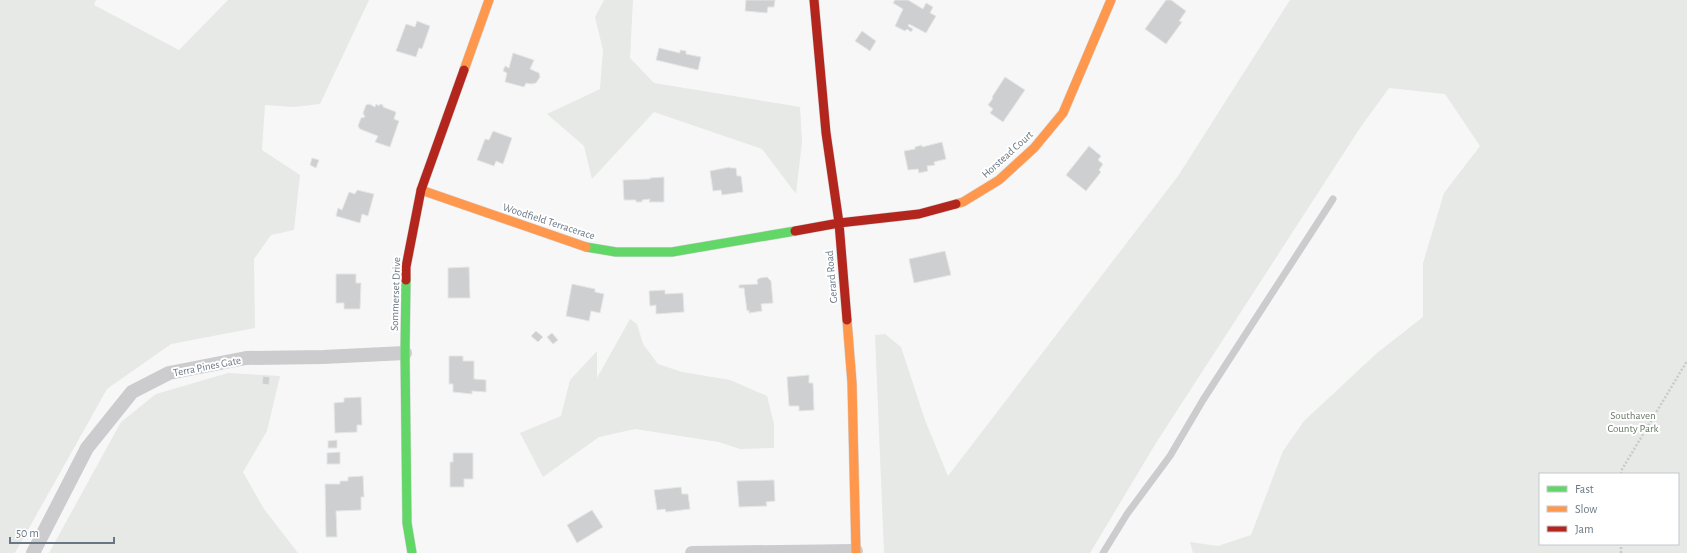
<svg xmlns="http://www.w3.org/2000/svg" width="1687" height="553" font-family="'Alegreya Sans',sans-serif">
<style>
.green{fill:#e6e9e5;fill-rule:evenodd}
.building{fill:#cecfd0;stroke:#e6e6e6}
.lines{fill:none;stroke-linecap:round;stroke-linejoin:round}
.fast-casing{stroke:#d4d5d6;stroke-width:10}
.slow-casing{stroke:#d4d5d6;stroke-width:10}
.jam-casing{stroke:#d4d5d6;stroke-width:10}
.path{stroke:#c9cacb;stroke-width:2.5;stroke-dasharray:2 2;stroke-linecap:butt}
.lane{stroke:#ccccce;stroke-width:7}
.street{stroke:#ccccce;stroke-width:14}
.fast{stroke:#63d668;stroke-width:9}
.slow{stroke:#ff974d;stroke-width:9}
.jam{stroke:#b3261e;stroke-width:9}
.labels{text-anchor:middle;stroke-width:4;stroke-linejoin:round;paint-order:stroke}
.street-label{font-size:11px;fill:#697785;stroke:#fff}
.park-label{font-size:11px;fill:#667864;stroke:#fff}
</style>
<rect width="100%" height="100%" fill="#f7f7f7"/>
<path class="green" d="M0,0H96L94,5L179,50L228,0H369L320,104L294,107L265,105L262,150L300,175L294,230L271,235L254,259L255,328L171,344L107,389L15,553H0Z
M604,0H633L630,58L654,83L800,107L802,142L796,194L762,149L654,112L592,179L584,146L547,114L600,89L603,50L595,17Z
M1290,0H1687V553H1193L1190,542L1218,546L1251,535L1283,451L1304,421L1377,353L1423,317V263L1444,193L1480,146L1445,94L1389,88L1360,128L1156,443L1090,553H884L875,335L885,334L901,347L925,420L948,476L1178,176ZM1540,474H1678V544H1540Z
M630,319L637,324L643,344L658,364L682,372L730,380L767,396L774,424V448L740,449L719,442L635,429L599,437L543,477L520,433L561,416L570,380L597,351V378Z
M228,373L280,376L267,431L243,472L264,509L298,553H49L121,422L156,394Z"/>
<path class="building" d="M746,0H775L774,7H768L767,13L745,11Z
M895,0H908L923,9L926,3L933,7L930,13L936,16L926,33L909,24L908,26L913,29L911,32L907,29L905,31L895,26L903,9L893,3Z
M1166,0H1171L1186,11L1179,21L1182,22L1166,44L1145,29Z
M417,21L430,26L422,49L419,48L416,57L396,51L406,24L415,27Z
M862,31L876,41L870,51L855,41Z
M659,48L680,53V50L686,51V54L701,57L698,70L656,60Z
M513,53L534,60L530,69L539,73L540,77L536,83L531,84L526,83L524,87L505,82L507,73L503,71L505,66L509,68Z
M1005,77L1025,90L1003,122L990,113L993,109L988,105L993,98L992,97Z
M369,104L375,107L376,104L379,106L380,104L383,105V107L396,112L394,119L399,121L390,147L375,142L378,136L360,129L358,126L361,118L365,117L363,113L366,105Z
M493,131L512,138L503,164L496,161L494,166L477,160L485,139L489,140Z
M942,142L946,159L934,162L935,165L927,166L928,171L919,173L918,169L908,170L904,151L915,149V147L922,145V147Z
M1089,146L1101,156L1098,160L1103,164L1099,170L1101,172L1086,191L1066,175Z
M312,158L319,160L316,168L310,165Z
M730,167V168H736L737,176H741L743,192L722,195L721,190L713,191L710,171Z
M664,177V202H649L650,199L642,200V202H636V200H624L623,180L650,179V178Z
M357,190L374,194L368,216L362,214L360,223L336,216L338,208L342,210L349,192L355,194Z
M945,251L951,275L914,283L909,259Z
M469,267L470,298H448V268Z
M336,274H356V283H361L360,309H344V303H336Z
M767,277L771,281L773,303L761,304L762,311L749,313V310L747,311L744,288H739V285L758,284L757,280L760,278Z
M572,284L595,289V292L604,294L600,313L591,311L589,321L566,316Z
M665,290V294L683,293L684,312L656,314V305L650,306L649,291Z
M536,331L543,337L538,342L531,336Z
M552,333L558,340L553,344L547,337Z
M449,356H463V361H474V379L486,380V392L472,391V394L453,392V384H449Z
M809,375V383H813L814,410L799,411V406H789L787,377Z
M263,376L270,377L269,385L262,384Z
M361,397L362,425H357V432L335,433L334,403L344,402V398Z
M337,440V448H328V441Z
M340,452V464H327V453Z
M453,453H473V479H464V487H450V462H453Z
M363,476L364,497H361V510L336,511L337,537H326L325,484H340V481H348V477Z
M774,480L775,501L766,502L767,506L739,507L737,481Z
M681,487L682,494H688L690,509L666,512L665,509L657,510L654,490Z
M592,510L603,527L577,543L567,525Z"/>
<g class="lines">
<g class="fast-casing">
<path id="fast" d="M586,247L616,252H672L795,231
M406,280L405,353L407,523L412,553"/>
</g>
<g class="slow-casing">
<path id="slow" d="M464,70L489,0
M421,190L586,247
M956,204L963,202L999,180L1034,148L1063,113L1111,0
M847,320L852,383L856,553"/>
</g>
<g class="jam-casing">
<path id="jam" d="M814,0L826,133L839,223L847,320
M795,231L839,223L919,214L956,204
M406,280V267L421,190L464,70"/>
</g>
<path class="path" d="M1621,474V471L1687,361
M1621,553V544"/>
<path class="lane" d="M1103,553L1127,514L1170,456L1203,400L1333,199"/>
<path class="street" d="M33,553L87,448L132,392L169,373L246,358L323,357L405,353
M692,553L856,551"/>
<use href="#fast" class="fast"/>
<use href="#slow" class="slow"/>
<use href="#jam" class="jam"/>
</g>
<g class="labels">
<g class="street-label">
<text transform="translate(1007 154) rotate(-42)" y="4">Horstead Court</text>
<text transform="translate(549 221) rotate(18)" y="4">Woodfield Terracerace</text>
<text transform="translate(831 277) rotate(-95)" y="4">Gerard Road</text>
<text transform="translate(395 294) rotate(-88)" y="4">Sommerset Drive</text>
<text transform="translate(207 366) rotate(-11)" y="4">Terra Pines Gate</text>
</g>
<g class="park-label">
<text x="1633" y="419">Southaven<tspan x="1633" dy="13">County Park</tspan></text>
</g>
</g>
<rect x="1539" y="473" width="140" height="72" fill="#ffffff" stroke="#c3c9ce"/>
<rect x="1547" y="486" width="20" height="6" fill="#63d668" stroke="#c3c9ce"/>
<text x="1575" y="493" font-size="12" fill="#697785">Fast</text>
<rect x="1547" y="506" width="20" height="6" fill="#ff974d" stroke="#c3c9ce"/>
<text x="1575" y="513" font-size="12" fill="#697785">Slow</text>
<rect x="1547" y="526" width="20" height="6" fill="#b3261e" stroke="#c3c9ce"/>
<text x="1575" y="533" font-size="12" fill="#697785">Jam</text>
<path d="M10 537v6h104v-6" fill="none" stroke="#697785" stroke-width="2"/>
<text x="16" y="537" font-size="12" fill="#697785" stroke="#ffffff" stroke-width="3" paint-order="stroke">50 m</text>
</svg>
